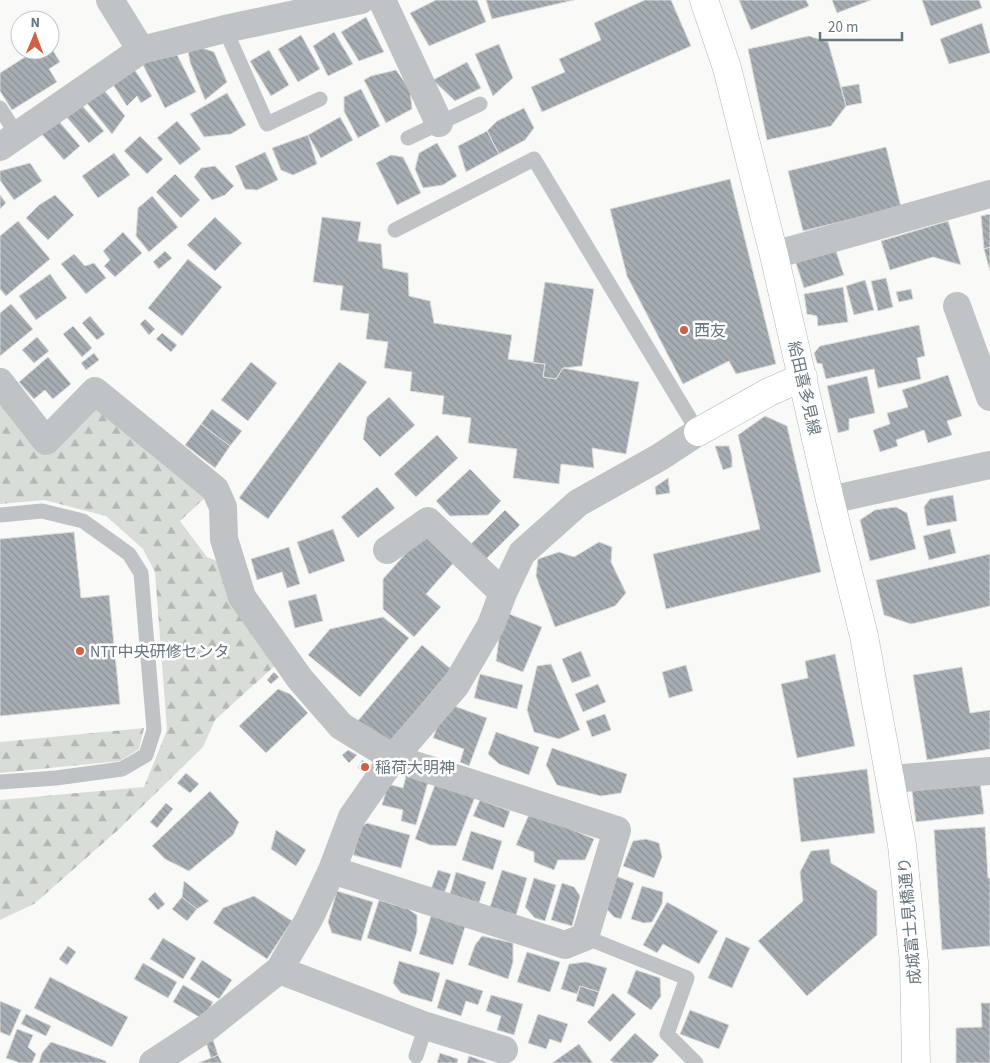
<svg xmlns="http://www.w3.org/2000/svg" width="990" height="1063" font-family="'Source Sans 3','Noto Sans JP',sans-serif">
<style>
.forest{fill:url(#forest-firs)}
.building{fill:url(#building-back-hatch);stroke:#dbdbd9}
.lines{fill:none;stroke-linecap:round;stroke-linejoin:round}
.secondary-casing{stroke:#b1b7bb;stroke-width:29}
.lane{stroke:#bfc3c6;stroke-width:15}
.street{stroke:#bfc3c6;stroke-width:28}
.secondary{stroke:#fff;stroke-width:28}
.poi-dot{fill:#ce6141;stroke:#fff;stroke-width:2}
.labels{text-anchor:middle;stroke-width:5;stroke-linejoin:round;paint-order:stroke}
.poi-label{font-size:16px;fill:#67757e;stroke:#fff;text-anchor:start}
.street-label{font-size:16px;fill:#67757e;stroke:#fff}
</style>
<defs>
<pattern id="forest-firs" width="22" height="20" patternUnits="userSpaceOnUse" patternTransform="scale(1.25)"><rect width="22" height="20" fill="#d9ddd7"/><path d="M5 1l3.5 6h-7zM16 11l3.5 6h-7z" fill="#b4b8b4"/></pattern>
<pattern id="building-back-hatch" width="6" height="6" patternUnits="userSpaceOnUse" patternTransform="scale(1.25)"><rect width="6" height="6" fill="#a7aeb3"/><path d="M-1 5l2 2M0 0l6 6M5-1l2 2" fill="none" stroke="#8c9297"/></pattern>
</defs>
<rect width="100%" height="100%" fill="#f9f9f7"/>
<path class="forest" d="M0,395L45,453L90,404L208,495L180,521L207,557L217,561L279,662L215,720L203,747L118,830L34,904L0,920V800L144,787L167,730L155,572L143,549L106,516L44,500L0,504Z
M144,728L139,749L120,761L0,773V742Z"/>
<path class="building" d="M436,0H477L486,22L429,46L410,13Z
M486,0H574L492,19Z
M645,0H671L691,46L542,112L531,87L565,72L559,59L601,40L594,23Z
M739,0H806L809,6L751,30Z
M832,0H871L837,13Z
M922,0H979L982,8L931,26Z
M366,17L384,52L359,61L341,32Z
M982,23L990,53L949,64L940,39Z
M334,32L353,64L328,76L313,46Z
M301,35L320,69L298,82L278,49Z
M809,36L828,42L846,106L831,126L767,140L748,49Z
M499,44L513,78L493,96L475,54Z
M50,46L60,62L49,69L57,82L12,110L0,91V73L36,50H50Z
M199,47L214,52L227,82L205,100L190,62L188,51Z
M269,50L289,85L271,96L250,61Z
M177,55L196,92L165,108L142,63Z
M467,62L481,88L455,101L433,80Z
M134,69L152,96L141,103L137,96L127,106L112,83Z
M396,70L410,90L412,109L386,123L364,80L371,76Z
M99,84L125,116L112,134L82,97Z
M859,84L862,103L846,106L841,87Z
M361,89L380,126L358,138L344,111V97Z
M227,93L246,125L231,134L204,137L190,114Z
M79,102L104,131L89,143L64,114Z
M524,108L534,128L525,140L499,154L487,131L497,121Z
M340,117L353,140L321,158L308,135Z
M56,118L80,146L64,160L40,132Z
M177,121L201,149L180,165L157,138Z
M487,131L499,154L466,172L458,146Z
M308,135L317,164L293,175L281,170L272,148Z
M140,136L163,159L147,174L124,151Z
M437,143L457,176L443,185L423,188L415,169L419,153Z
M886,147L901,207L803,231L788,171Z
M265,152L278,180L257,190L245,189L235,166Z
M114,153L130,175L98,198L82,176Z
M391,155L403,157L421,193L397,205L376,163Z
M30,163L42,181L14,200L0,180V171Z
M215,166L234,186L225,195L212,200L194,177L201,168Z
M175,174L200,200L181,218L156,192Z
M730,179L776,364L736,374L729,361L683,384L627,276L610,209Z
M0,195L6,203L0,209Z
M55,195L74,215L48,240L26,218L39,205Z
M152,196L178,227L149,252L136,236L138,208Z
M990,214V247L984,249L981,216Z
M215,217L242,243L215,271L187,245Z
M322,217L361,222L358,241L381,244L383,268L408,273L409,296L430,301L434,323L512,335L508,359L545,364L543,377L556,379L563,368L639,382L626,454L592,448L594,468L561,464L559,484L513,478L517,449L468,443L471,418L442,414L444,396L410,391L412,372L384,368L388,342L366,339L369,314L340,310L343,286L313,282Z
M18,221L50,259L6,296L0,289V236Z
M948,221L961,265L933,257L890,270L881,241Z
M123,232L142,253L115,277L104,266L110,260L103,251Z
M990,247V271L984,249Z
M835,248L844,275L804,288L795,260Z
M165,251L172,258L159,269L153,262Z
M74,254L85,266L94,263L106,278L86,294L61,264Z
M188,259L222,287L182,336L148,308Z
M50,274L67,298L36,320L19,296Z
M886,278L893,307L878,311L871,281Z
M865,280L874,310L854,315L846,286Z
M545,282L594,289L582,366L563,368L556,379L543,377L545,364L533,363Z
M843,287L848,322L818,326L817,316L807,314L804,294Z
M911,289L913,299L899,302L896,292Z
M11,304L33,329L0,356V313Z
M90,316L105,334L97,340L82,323Z
M145,319L155,329L149,335L140,324Z
M919,325L925,356L917,358L921,379L878,388L874,369L826,379L822,364L817,363L814,353L820,346Z
M73,326L92,348L82,357L63,334Z
M162,333L177,345L171,352L156,339Z
M37,337L49,351L34,363L22,350Z
M94,353L99,360L86,370L81,363Z
M48,357L71,384L53,399L45,390L34,399L19,382Z
M251,362L277,383L248,421L221,400Z
M339,362L367,382L268,519L239,498Z
M948,375L962,416L947,421L952,435L928,443L924,430L896,440L898,446L880,452L873,430L890,424L887,413L908,407L902,390Z
M867,376L875,413L849,419V430L838,433L827,386Z
M389,397L415,425L380,457L363,439L367,417Z
M212,409L242,431L230,446L201,424Z
M765,416L787,426L821,572L666,609L653,554L760,529L738,435Z
M201,424L230,446L215,468L185,445Z
M437,435L458,458L416,497L394,474Z
M715,446H729L732,457V467L723,470Z
M470,469L501,501L488,515L450,516L436,501Z
M668,478L670,493L656,495L655,487Z
M377,487L395,508L358,538L341,517Z
M953,495L957,521L927,526L924,507L930,499Z
M896,507L907,513L916,549L870,561L860,520L875,510Z
M505,510L520,525L486,559L471,544Z
M333,529L345,561L309,574L297,542Z
M950,529L956,553L929,560L923,536Z
M74,532L81,598L109,595L120,704L0,716V539Z
M424,533L456,560L426,594L441,607L414,637L383,609V579Z
M599,542L612,547L611,562L626,593L615,606L555,627L536,576L538,559L559,552L574,557Z
M289,547L300,584L287,588L282,572L257,580L251,559Z
M990,554V606L911,624L884,615L876,580Z
M316,594L323,621L295,628L288,601Z
M507,613L542,627L523,672L496,661L500,631Z
M383,617L409,638L360,697L308,655L330,629Z
M422,645L451,669L385,748L356,723Z
M581,651L591,676L572,683L562,659Z
M835,654L855,746L797,758L781,684L808,678L805,661Z
M551,664L580,730L559,739L534,732L527,710L537,666Z
M686,665L693,691L669,698L662,672Z
M962,667L970,713L990,710V749L927,760L913,675Z
M274,672L279,677L271,684L267,680Z
M480,674L523,685L517,709L474,698Z
M598,684L606,702L583,712L575,694Z
M278,689L290,694L308,713L266,753L239,726Z
M446,703L487,718L469,766L460,762L464,749L433,738Z
M605,714L611,730L592,737L586,721Z
M496,732L539,747L529,775L499,764L488,754Z
M552,748L627,774L621,793L601,796L557,785L546,765Z
M348,750L357,755L349,763L342,755Z
M362,760L372,766L367,773L358,768Z
M867,769L875,833L801,842L793,778Z
M186,773L199,784L190,793L177,783Z
M406,776L428,782L416,825L401,821L403,810L382,805L388,784L403,788Z
M436,782L475,797L456,846L430,845L415,839Z
M980,782L984,814L916,822L912,791Z
M210,791L239,822L233,835L189,871L165,859L152,846Z
M480,800L510,811L504,828L473,816Z
M166,803L173,809L157,828L150,822Z
M530,812L594,839L585,860H558L554,870L534,862V852L516,845Z
M367,823L410,835L401,868L353,855L361,827Z
M985,827L988,878H990V946L942,950L934,830Z
M276,830L306,850L296,866L271,849Z
M471,831L502,841L493,870L462,860Z
M646,839L659,843L662,857L654,878L623,866L633,841Z
M829,849L831,863L877,891V935L807,996L758,941L803,901L800,872L811,851Z
M438,870L451,874L444,894L431,889Z
M502,870L527,878L516,915L490,907Z
M456,872L486,882L479,903L450,894Z
M616,876L634,883L621,919L614,917L605,907Z
M534,878L556,885L545,921L535,918L525,907Z
M184,881L209,901L197,909L182,897Z
M562,883L574,887L580,896L572,926L551,920Z
M642,886L663,892L662,904L652,922L644,923L631,919Z
M337,891L373,902L361,941L332,933L328,922Z
M155,892L165,904L158,910L148,899Z
M254,896L292,921L267,959L213,923L223,908Z
M182,897L197,909L187,921L172,909Z
M379,900L408,909L417,915V932L411,952L367,938Z
M667,902L718,931L699,964L663,944L657,953L643,945Z
M432,913L466,924L453,965L419,954Z
M482,936L513,943V962L508,979L468,965L475,945Z
M726,937L750,948L732,988L708,978Z
M163,938L196,958L183,979L150,959Z
M68,946L76,952L67,965L59,959Z
M527,952L560,962L550,992L517,982Z
M202,960L232,980L219,999L190,979Z
M399,961L440,973L432,1002L401,993L393,983Z
M586,962L607,968L599,992L580,986L577,994L561,989L569,964Z
M143,963L177,982L168,998L134,979Z
M636,970L660,978L661,996L651,1010L627,993Z
M50,977L128,1017L112,1047L34,1008Z
M446,979L483,991L478,1005L466,1001L461,1016L437,1008Z
M183,985L213,1002L203,1019L173,1002Z
M580,986L599,992L594,1007L576,1001Z
M613,993L636,1014L610,1042L587,1022Z
M491,995L523,1004L514,1035L497,1030L501,1016L486,1011Z
M0,1001L21,1010L10,1036L0,1032Z
M981,1003H990V1063H956V1028L982,1027Z
M690,1010L729,1025L719,1049L680,1034Z
M26,1014L51,1026L46,1036L21,1024Z
M538,1014L568,1024L561,1043L550,1039L546,1049L528,1043Z
M17,1029L33,1035L28,1047L36,1054L32,1063H20L6,1058Z
M635,1033L659,1055L652,1063H614L610,1060Z
M213,1040L218,1055L211,1058L206,1042Z
M51,1042L106,1061V1063H39L42,1053Z
M579,1044L593,1063H552Z
M440,1053L458,1059L457,1063H437Z
M218,1055L222,1063H198L211,1058Z
M469,1056L486,1062L487,1063H467Z"/>
<g class="lines">
<g class="secondary-casing">
<path id="secondary" d="M704,0L727,68L774,255L830,500L864,636L902,845L914,962L916,1063
M698,432L769,392L803,377"/>
</g>
<path class="lane" d="M225,29L267,124L320,99
M0,108L17,135
M408,138L480,104
M395,230L534,159L698,432
M0,515L42,511L83,521L129,554L141,573L154,730L146,755L122,769L56,778L0,782
M585,937L687,978L667,1034L696,1063
M416,1056L426,1026"/>
<path class="street" d="M110,0L141,50
M382,0L439,123
M0,147L141,50L225,29L361,0
M774,255L990,194
M957,306L990,397
M0,382L46,441L95,391L215,489L223,507L224,539L242,597L300,679L341,726L393,758L617,830L585,937L565,945L332,870
M830,500L990,465
M387,550L428,521L503,593
M891,779L990,771
M279,970L426,1026L504,1050
M153,1063L205,1029L279,970L309,919L332,870L352,817L393,758L456,685L491,625L503,593L522,553L578,503L660,457L698,432"/>
<use href="#secondary" class="secondary"/>
</g>
<g class="poi-dot">
<circle cx="684" cy="330" r="5"/>
<circle cx="80" cy="651" r="5"/>
<circle cx="365" cy="767" r="5"/>
</g>
<g class="labels">
<g class="poi-label">
<text x="694" y="336">西友</text>
<text x="90" y="657">NTT中央研修センタ</text>
<text x="375" y="773">稲荷大明神</text>
</g>
<g class="street-label">
<text transform="translate(805 388) rotate(77)" y="6">給田喜多見線</text>
<text transform="translate(909 921) rotate(-95)" y="6">成城富士見橋通り</text>
</g>
</g>
<g transform="translate(35 35) rotate(1)"><circle r="24" fill="#ffffff" stroke="#c2c8cb"/>
<path d="M0-4L9 19L0 12L-9 19Z" fill="#ce6141"/>
<text y="-8" font-size="14" font-weight="bold" text-anchor="middle" fill="#67757e">N</text>
</g>
<path d="M820 32v8h82v-8" fill="none" stroke="#67757e" stroke-width="2.5"/>
<text x="828" y="32" font-size="15" fill="#67757e" stroke="#ffffff" stroke-width="4" paint-order="stroke">20 m</text>
</svg>
